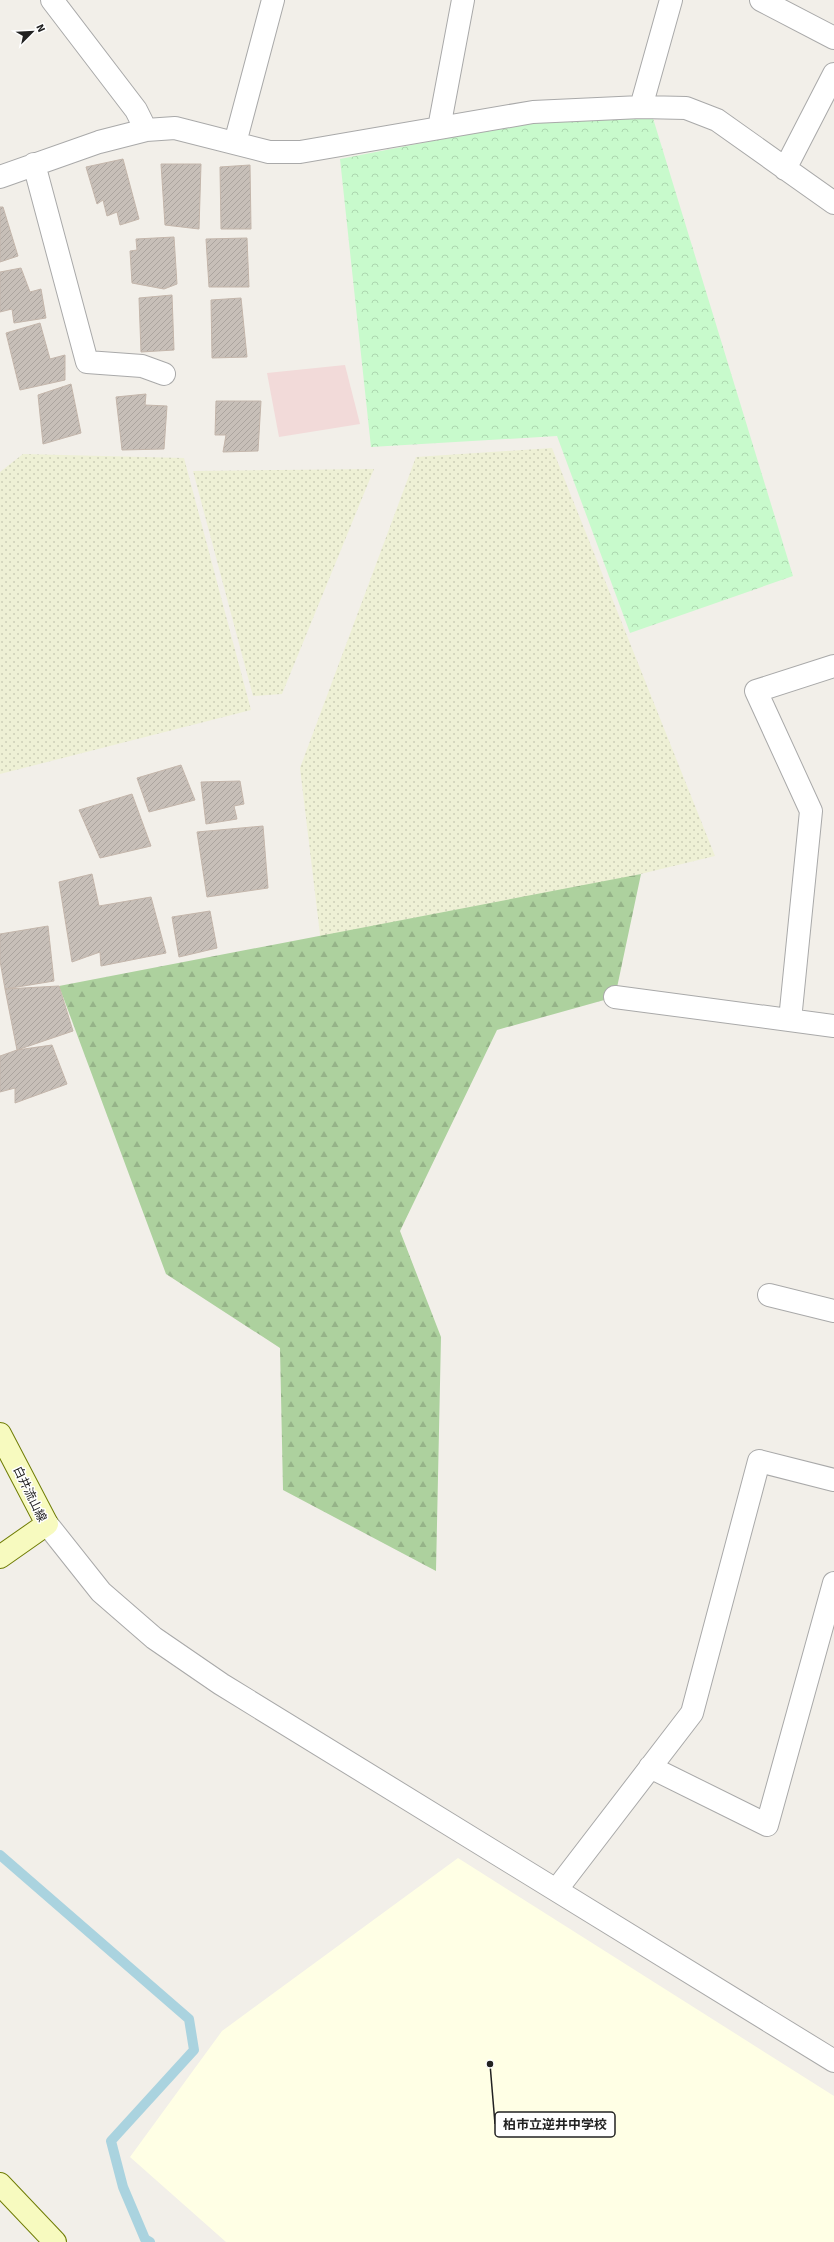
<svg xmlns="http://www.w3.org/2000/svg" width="834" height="2242" font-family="'Source Sans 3','Noto Sans JP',sans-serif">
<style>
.commercial{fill:#f2dad9}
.education{fill:#ffffe5}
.farmland{fill:url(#farmland-dots)}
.forest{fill:url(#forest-firs)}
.park{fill:url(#park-crowns)}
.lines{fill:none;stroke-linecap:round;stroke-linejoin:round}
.stream{stroke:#aad3df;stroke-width:10}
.building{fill:url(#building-hatch);stroke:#c4b6ab}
.minor-casing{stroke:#a9a9a9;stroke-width:24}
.tertiary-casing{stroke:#a9a9a9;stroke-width:24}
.secondary-casing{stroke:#707d05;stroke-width:24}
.minor{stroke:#fff;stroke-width:22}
.tertiary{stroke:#fff;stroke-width:22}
.secondary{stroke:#f7fabf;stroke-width:22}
.labels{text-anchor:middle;stroke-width:3;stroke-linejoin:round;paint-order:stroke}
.street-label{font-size:12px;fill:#222;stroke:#fff}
.leader{fill:none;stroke:#222;stroke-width:1.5}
.callout-dot{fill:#222;stroke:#fff;stroke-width:1.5}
.callout{fill:#fff;stroke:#222;stroke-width:1.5}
.callout-label{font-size:13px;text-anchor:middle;font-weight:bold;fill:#222}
</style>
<defs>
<pattern id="farmland-dots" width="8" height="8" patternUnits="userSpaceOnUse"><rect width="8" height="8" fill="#eef0d5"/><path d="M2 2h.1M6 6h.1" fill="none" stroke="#ccceb7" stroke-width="1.8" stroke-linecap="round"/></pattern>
<pattern id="forest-firs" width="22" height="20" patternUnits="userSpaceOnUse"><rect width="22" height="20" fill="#add19e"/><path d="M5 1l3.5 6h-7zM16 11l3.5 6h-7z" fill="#95b388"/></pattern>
<pattern id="park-crowns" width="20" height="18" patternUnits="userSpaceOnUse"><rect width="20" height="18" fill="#c8facc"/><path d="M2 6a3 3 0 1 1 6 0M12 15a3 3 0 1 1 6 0" fill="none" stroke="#acd6af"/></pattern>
<pattern id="building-hatch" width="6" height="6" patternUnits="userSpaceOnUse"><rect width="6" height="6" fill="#c7bfb8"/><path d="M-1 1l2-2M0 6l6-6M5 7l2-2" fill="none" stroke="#aba49e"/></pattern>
</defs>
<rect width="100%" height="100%" fill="#f2efe9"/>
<path class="commercial" d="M345,365L360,424L279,437L267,373Z"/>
<path class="education" d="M458,1858L834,2096V2242H226L130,2157L222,2031Z"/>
<path class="farmland" d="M552,448L715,856L322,951L300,768L416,457Z
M23,454L184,458L251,710L0,774V472Z
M374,469L282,694L253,696L193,471Z"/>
<path class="forest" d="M641,874L615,997L497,1030L400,1231L441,1337L436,1571L283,1490L280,1348L166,1274L59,986Z"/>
<path class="park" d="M652,115L793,576L630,633L557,436L371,447L340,159L539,120Z"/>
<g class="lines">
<path class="stream" d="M0,1855L189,2019L194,2050L111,2141L123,2187L145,2239L150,2242"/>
</g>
<path class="building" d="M123,159L139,219L120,225L117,212L107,216L103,200L97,204L86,167Z
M161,164H201L199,229L165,225Z
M250,165L251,229H221L220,167Z
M0,207H3L18,256L0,262Z
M174,237L177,284L164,289L132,283L130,251L137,250L136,239Z
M247,238L249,287H209L206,239Z
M21,268L30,292L41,289L46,318L14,323L12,309L0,312V272Z
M172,295L174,350L141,352L139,298Z
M241,298L247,357L212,358L211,300Z
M40,323L50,359L65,355V380L20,390L6,333Z
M71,384L81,433L43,444L38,395Z
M146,394L145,405L167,406L164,449L122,450L116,397Z
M216,401H261L258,451L223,452L226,435H215Z
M181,765L195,800L149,812L137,778Z
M240,781L244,804L234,806L237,819L206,824L201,782Z
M132,794L151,846L100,858L79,810Z
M263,826L268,888L207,897L197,832Z
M92,874L99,906L151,897L166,953L101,966L100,952L72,962L59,882Z
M210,911L217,948L179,957L172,917Z
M48,926L54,981L5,989L0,961V934Z
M59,986L73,1031L17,1050L5,989Z
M52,1045L67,1084L15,1103V1088L0,1092V1056L17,1050Z"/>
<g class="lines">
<g class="minor-casing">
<path id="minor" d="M52,0L136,110L146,130
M761,0L834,38
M641,107L671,0
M439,128L463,0
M235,143L273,0
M34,164L87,362L142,366L164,374
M785,169L834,74
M0,177L99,142L146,130L175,128L269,152H300L533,112L641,107L686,108L717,120L834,203
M615,997L834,1026
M790,1020L811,811L756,691L834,666
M769,1295L834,1311
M650,1767L767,1825L834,1583
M557,1889L692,1713L759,1461L834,1480"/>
</g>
<g class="tertiary-casing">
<path id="tertiary" d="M47,1524L101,1592L154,1638L221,1684L834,2061"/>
</g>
<g class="secondary-casing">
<path id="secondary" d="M0,1434L47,1524L0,1557
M0,2184L55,2242"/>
</g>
<use href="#minor" class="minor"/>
<use href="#tertiary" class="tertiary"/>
<use href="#secondary" class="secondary"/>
</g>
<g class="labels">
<g class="street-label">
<text transform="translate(30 1494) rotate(64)" y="4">白井流山線</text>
</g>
</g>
<path class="leader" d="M490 2064L495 2124"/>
<circle class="callout-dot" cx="490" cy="2064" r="4"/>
<rect class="callout" x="495" y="2112" width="120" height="25" rx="4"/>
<g class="callout-label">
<text x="555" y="2129">柏市立逆井中学校</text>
</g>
<g transform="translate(32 32) rotate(66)" stroke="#ffffff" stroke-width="3" paint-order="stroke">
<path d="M0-3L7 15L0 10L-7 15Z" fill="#222222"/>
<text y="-6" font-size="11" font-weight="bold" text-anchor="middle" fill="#222222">N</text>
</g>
</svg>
